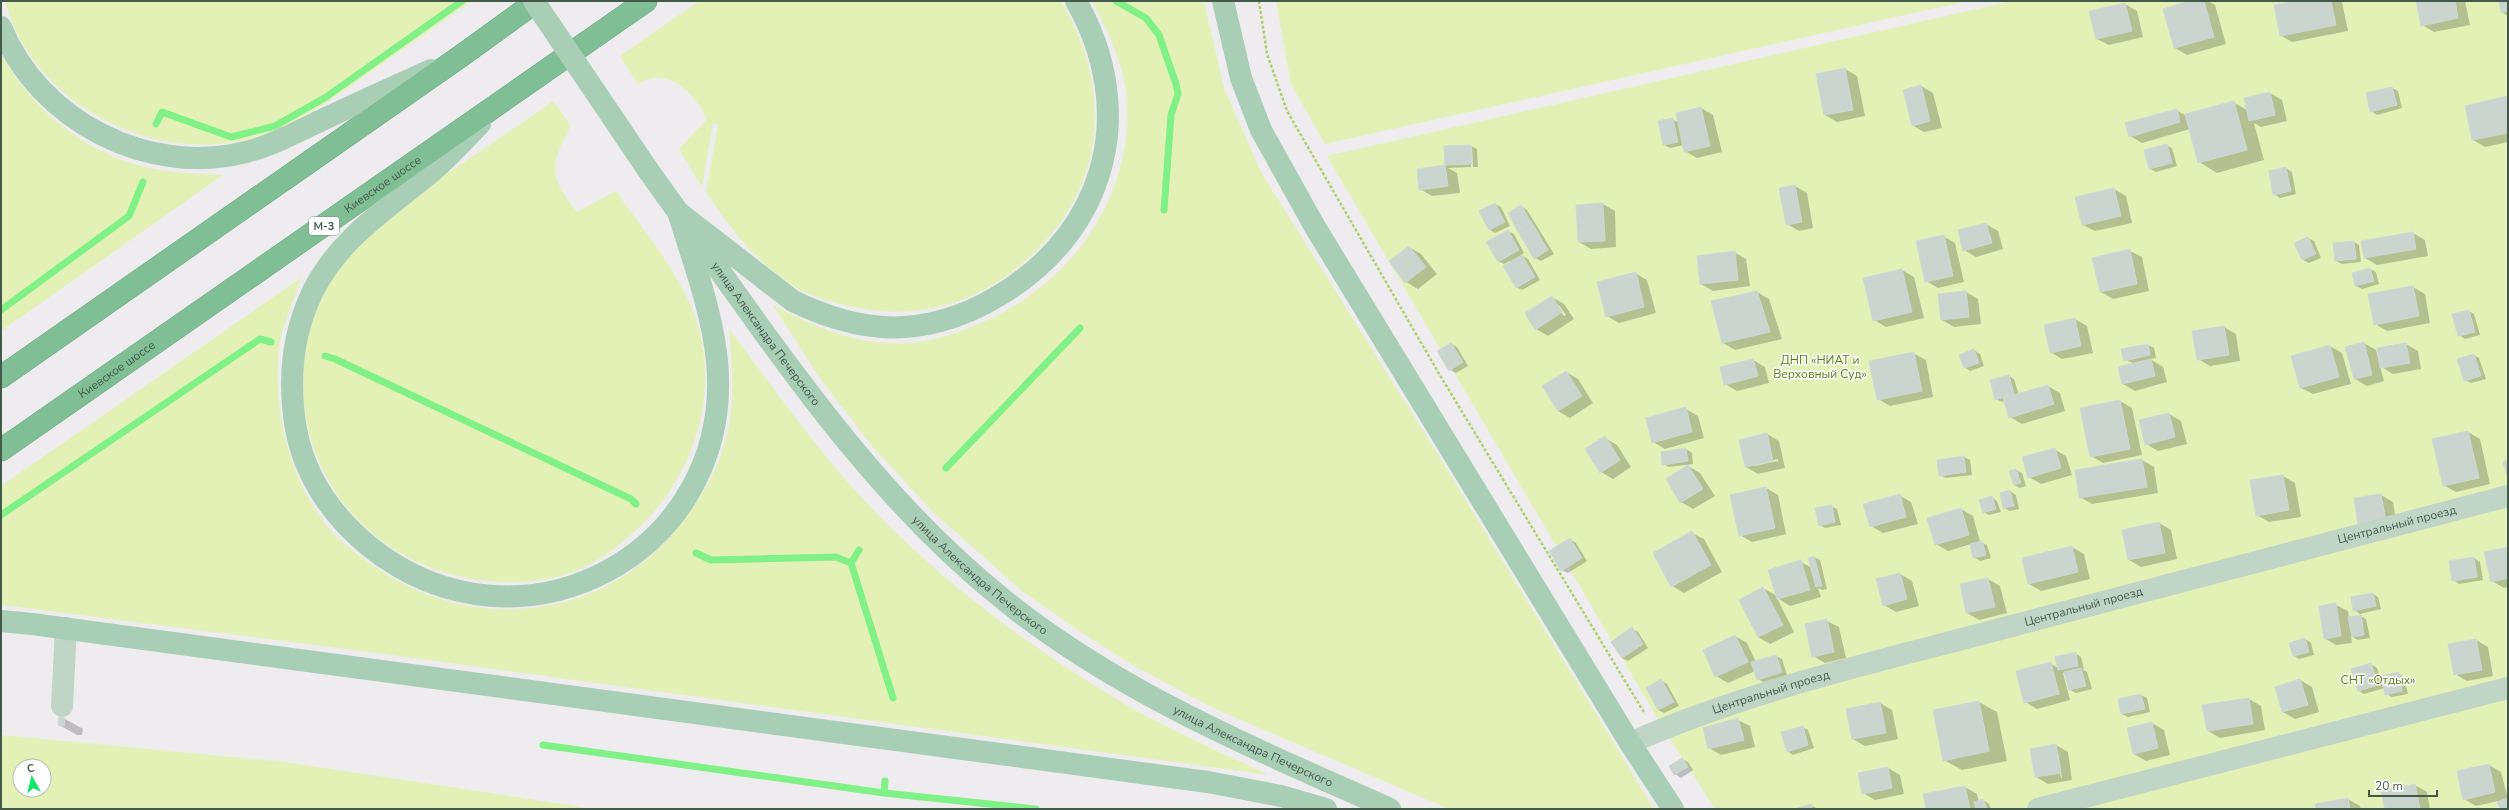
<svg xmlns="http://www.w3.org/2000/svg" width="2509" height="810" font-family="'Nunito Sans',sans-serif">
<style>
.green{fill:#e3f1b6;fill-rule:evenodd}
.shadow{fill:#0003;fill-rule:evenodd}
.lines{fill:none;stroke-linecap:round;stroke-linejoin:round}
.stream{stroke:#80f186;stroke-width:7}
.building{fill:#cad5d0;stroke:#cfd8d4}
.highway-casing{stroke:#6bab82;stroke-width:23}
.path{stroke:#add16c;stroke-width:2.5;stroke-dasharray:3 2;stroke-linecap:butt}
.minor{stroke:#c1d5c7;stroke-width:22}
.major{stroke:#a9ceb6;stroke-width:22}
.highway{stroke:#80bf96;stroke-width:22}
.major-bridge{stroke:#a9ceb6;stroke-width:22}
.labels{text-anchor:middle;stroke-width:3;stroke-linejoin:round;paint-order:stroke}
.shield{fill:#fff;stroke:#7b8c81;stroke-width:1}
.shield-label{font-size:11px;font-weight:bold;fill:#435a4b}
.street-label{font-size:12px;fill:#435a4b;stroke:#fff}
.park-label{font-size:12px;fill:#597f10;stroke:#fff}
</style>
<rect width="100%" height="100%" fill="#efecef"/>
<path class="green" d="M5,1H472L326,103C297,120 267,137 234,142C138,158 31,97 5,1Z
M699,1H1061C1089,48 1103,104 1090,158C1075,223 1016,283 953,303C918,314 880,314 844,305C829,301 814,297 800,290C760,267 731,230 706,192L718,124L713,123L702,187L679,149L707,119C694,93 668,65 638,84L620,56Z
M1092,1H1204L1224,88L1261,172L1435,450L1654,809H1449L1213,708L1136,667L1088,637L1022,591L931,510L872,446L819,377L773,305C813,326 846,341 891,343C917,345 943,338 966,329C1061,295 1133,206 1127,101C1125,67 1108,31 1092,1Z
M1276,1H1968L1325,144L1291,84Z
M2012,1H2508V809H1715L1663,728L1327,156Z
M1,54C33,111 86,154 150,168C174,173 199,174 223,175L1,331Z
M553,101L571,126C549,165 549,177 577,212L616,191C642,229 680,273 695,317C724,401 688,492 620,544C602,558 582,571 560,576C443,604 322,533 305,411C296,350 315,290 357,245C386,214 421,191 455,168C488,146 521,124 553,101Z
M301,278C294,301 282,325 279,349C272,412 291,487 334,534C344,545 356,553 368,562C466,635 600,624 679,527C698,502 717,473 725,442C736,405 732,367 729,329C762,372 794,418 829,460C906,554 1006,632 1110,695C1160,726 1216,750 1269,775L384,654L1,605V486Z
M1,735L285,762L595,809H1ZM20,766H44V790H20Z"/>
<path class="shadow" d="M2194,1H2208L2215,5L2226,44L2187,55L2175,48L2164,9Z
M2301,1L2342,2L2348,31L2292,42L2280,35Z
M2417,1H2465L2470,25L2434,32L2422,25Z
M2500,1H2508V16L2501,12Z
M2125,4L2137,11L2143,37L2109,45L2097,39Z
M1845,69L1857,76L1865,116L1837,122L1825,115Z
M1921,86L1933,93L1942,128L1924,132L1912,125Z
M2392,88L2398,91L2402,108L2377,115L2371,111Z
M2270,93L2282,100L2287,121L2261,127L2254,123L2264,160L2217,173L2199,162L2190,129L2142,143L2130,136L2176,110L2185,115L2233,102L2247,110Z
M2508,97V142L2485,147L2473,140L2466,106Z
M1701,108L1713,115L1722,152L1697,158L1685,151L1684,145L1670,148L1664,145L1659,122L1672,119L1679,123Z
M2166,145L2172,148L2177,166L2156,172L2150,169L2145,151Z
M1471,146L1477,149L1478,167H1473L1472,148H1470L1471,167L1448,168L1457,173L1460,193L1432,196L1420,189L1418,170L1446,166V147Z
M2286,168L2292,172L2296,194L2280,198L2274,194Z
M1795,186L1807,193L1813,228L1799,231L1787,224Z
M2114,189L2126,196L2132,223L2095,231L2083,225Z
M1495,204L1501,207L1510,226L1495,233L1490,230L1480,212Z
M1603,204L1615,211L1616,247L1591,249L1579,242Z
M1521,206L1527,210L1554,254L1541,261L1535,258Z
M1986,224L1998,231L2003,249L1976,257L1964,250Z
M1508,231L1514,234L1524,253L1521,255L1528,259L1540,280L1522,290L1516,287L1510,261L1504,264L1498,261Z
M2413,233L2425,240L2428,256L2377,265L2365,258L2362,242Z
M1943,236L1955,243L1964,282L1938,288L1926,281Z
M2308,238L2314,241L2321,258L2309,263L2303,260L2296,243Z
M2354,242L2359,245L2361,262L2342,264L2336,261L2335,244Z
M1409,247L1421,254L1437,274L1418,289L1406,282Z
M2130,251L2142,257L2149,291L2113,299L2101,292Z
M1734,252L1746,259L1750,286L1713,291L1701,284Z
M2370,269L2376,272L2379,284L2362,289L2356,286Z
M1902,270L1914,277L1924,318L1886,327L1874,320Z
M1635,273L1647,280L1656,313L1619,323L1607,316Z
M2413,287L2425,294L2430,323L2387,331L2375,324Z
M1757,292L1769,299L1782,339L1735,350L1723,343L1712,302Z
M1966,292L1978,299L1981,324L1954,327L1942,320L1939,295Z
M1552,297L1564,304L1574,319L1548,336L1536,329ZM1557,305H1559L1566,315L1564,316Z
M2469,311L2474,314L2480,335L2465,339L2459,335Z
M2075,319L2087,326L2093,353L2062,359L2050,352Z
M2224,327L2236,334L2240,361L2210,366L2198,359Z
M2364,343L2376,350L2379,362L2406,344L2418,351L2421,369L2393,374L2380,366L2384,381L2367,386L2355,379Z
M1451,344L1457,347L1468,366L1456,373L1450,370Z
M2148,345L2154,348L2156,358L2150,359L2163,367L2167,382L2135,391L2123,384L2119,368L2136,364L2125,360Z
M2330,346L2342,353L2351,384L2313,394L2301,388Z
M1974,350L1980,354L1984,366L1970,371L1964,367Z
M1913,353L1926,360L1933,397L1890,406L1878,399Z
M2474,355L2479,358L2486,379L2471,383L2465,380Z
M1753,360L1765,367L1769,383L1737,391L1725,384Z
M1566,372L1578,379L1593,403L1570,418L1558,411Z
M2009,376L2014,379L2019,395L2048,386L2060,393L2065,411L2022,424L2010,417L2005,401L2002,402L1996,399Z
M2120,401L2132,408L2142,455L2103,463L2091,456Z
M1686,409L1698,416L1704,438L1665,449L1653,442Z
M2169,414L2181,421L2187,444L2158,451L2146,444Z
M2468,432L2480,439L2490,484L2456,492L2443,485Z
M1767,434L1779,441L1785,468L1758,474L1746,467ZM1778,459V461L1754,466V464Z
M1605,438L1617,445L1631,467L1613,479L1601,472Z
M1686,449L1692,453L1693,464L1669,467L1663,464Z
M2054,449L2066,456L2072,475L2041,484L2029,477Z
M1964,457L1970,460L1972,475L1946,478L1940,475Z
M2142,460L2154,467L2158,493L2092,504L2080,497Z
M1688,466L1700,473L1715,496L1693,509L1681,502L1667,479Z
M2016,470L2022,473L2026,486L2020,488L2014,485L2010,472Z
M2283,476L2295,483L2301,517L2269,522L2257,515Z
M1766,488L1778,495L1786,534L1752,542L1740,535Z
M2010,491L2016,495L2019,509L2010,511L2004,508Z
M1899,495L1911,502L1918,524L1883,533L1871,526Z
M2381,495L2393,502L2397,527L2371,532Z
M1992,497L1997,501L2001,512L1989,515L1983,512Z
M1831,506L1837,509L1841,525L1825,528L1820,525Z
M1961,509L1973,516L1980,542L1987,545L1991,558L1980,561L1974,557L1971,544L1948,551L1936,544Z
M2159,523L2171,530L2177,559L2141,567L2129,560Z
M1692,533L1704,539L1722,572L1684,593L1672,586Z
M1570,539L1576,543L1587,561L1568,573L1562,570Z
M2072,547L2084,554L2090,579L2041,591L2029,584Z
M2508,548V587L2504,588L2492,581Z
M1814,557L1820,560L1827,589L1823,590L1818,588L1821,597L1790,606L1777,598L1794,632L1770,644L1758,637L1763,588L1777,596L1801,562L1812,568Z
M2474,558L2480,562L2483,580L2459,584L2453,580Z
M1900,574L1912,581L1919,606L1896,612L1884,605Z
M1988,579L2000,586L2007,613L1979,620L1967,613Z
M2373,594L2378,597L2381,609L2360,614L2354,610Z
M2336,605L2348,611L2349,618L2361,616L2366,619L2370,638L2358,640L2351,636L2352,643L2336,645L2324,638Z
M1827,621L1839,627L1846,658L1825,663L1813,656Z
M1632,629L1638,632L1648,648L1628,661L1622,658Z
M1735,636L1747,643L1756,662L1776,656L1782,659L1787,675L1763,682L1758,679L1755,671L1728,683L1716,676Z
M2305,639L2311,643L2314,655L2299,659L2293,655Z
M2476,640L2488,647L2493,676L2467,681L2455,674Z
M2075,653L2081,657L2084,669H2082L2087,672L2092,689L2076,693L2070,690L2066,672L2063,673L2070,700L2037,709L2025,702L2050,663L2058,668Z
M2371,664L2377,668L2383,687L2398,673L2404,677L2408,694L2392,697L2386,694L2385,688L2364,694L2359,691L2352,670Z
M1661,680L1667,684L1679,706L1664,713L1658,710Z
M2300,680L2312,687L2319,712L2295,719L2283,712L2276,688Z
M2141,695L2147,698L2150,712L2128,717L2122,714L2119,700Z
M2249,699L2261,706L2265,730L2220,738L2208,731Z
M1979,702L1997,712L2007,761L1962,770L1944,760Z
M1880,703L1892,710L1898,739L1865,746L1853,739Z
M65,719L83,729L82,735H77L59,725Z
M1738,720L1750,726L1755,747L1721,755L1709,748Z
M2152,723L2164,730L2170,755L2146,761L2134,754L2128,729Z
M1802,727L1808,730L1814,748L1793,755L1787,751Z
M2056,745L2068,752L2072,780L2048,784L2036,777ZM2056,753H2058L2062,778H2061Z
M1682,759L1688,762L1693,770L1681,778L1675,774Z
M2489,765L2501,772L2508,799V809H2501L2498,801L2476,806L2464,799Z
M1888,768L1900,775L1904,794L1875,800L1863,793Z
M2415,785L2427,792L2430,809H2386Z
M1965,787L1977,794L1979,802L1983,800L1989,804L1991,809H1927Z
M2348,799L2360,806L2361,809H2317Z
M1811,805L1818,809H1798Z"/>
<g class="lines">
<path class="stream" d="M1116,1L1146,18L1159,35L1176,84L1178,94L1171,115L1164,210
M156,124L162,112L231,137L275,126L326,97L462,1
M1,310L129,216L143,182
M325,356L335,359L631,499L636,504
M946,468L1080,328
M1,515L260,339L271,342
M696,553L711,560L836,557L851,563L893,698
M851,563L859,550
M543,745L884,793L1036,809
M884,793L885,781"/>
</g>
<path class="building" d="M2190,1H2204L2214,37L2174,48L2163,9Z
M2296,1H2331L2336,25L2280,36L2274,5Z
M2416,1H2455L2458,18L2421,26Z
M2499,1H2508V11L2501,13Z
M2125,3L2132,31L2096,39L2089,11Z
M1845,68L1853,110L1824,115L1816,74Z
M1921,85L1930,121L1912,126L1903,90Z
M2392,87L2397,105L2370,112L2366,93Z
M2270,92L2275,115L2249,121L2244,98Z
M2508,96V133L2472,140L2465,106Z
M2234,101L2247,150L2198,163L2185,114Z
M1701,107L1710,146L1684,152L1676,113Z
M2177,109L2180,122L2129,137L2125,123Z
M1673,118L1678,142L1663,145L1658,121Z
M2167,144L2172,163L2149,169L2144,150Z
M1471,145L1472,164L1445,165L1444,146Z
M1445,165L1448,186L1419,190L1417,169Z
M2286,167L2291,191L2273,195L2269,171Z
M1795,185L1802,222L1786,225L1779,188Z
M2114,188L2121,216L2082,225L2075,197Z
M1495,203L1505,222L1489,230L1479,211Z
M1603,203L1605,241L1578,242L1576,205Z
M1521,205L1531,222L1517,230L1508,213Z
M1531,221L1548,250L1534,259L1517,230Z
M1986,223L1992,243L1963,251L1958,230Z
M1508,230L1519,250L1498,262L1486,242Z
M2413,232L2416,249L2364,258L2361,241Z
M1944,235L1953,276L1925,282L1916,241Z
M2308,237L2316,254L2302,260L2294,243Z
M2354,241L2356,259L2335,261L2333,243Z
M1409,246L1426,267L1405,283L1389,261Z
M2130,249L2137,284L2100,292L2092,258Z
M1735,251L1738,280L1700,284L1697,256Z
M1522,255L1535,277L1516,288L1503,266Z
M2370,268L2374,281L2355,286L2352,273Z
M1902,269L1912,312L1873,321L1863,278Z
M1636,272L1644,307L1606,317L1597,282Z
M2413,286L2419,316L2374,325L2368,294Z
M1757,291L1770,332L1722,343L1711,301Z
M1966,291L1969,317L1941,320L1938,294Z
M1552,296L1562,312L1535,330L1525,313Z
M2469,310L2475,332L2458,336L2452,314Z
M2075,318L2081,346L2050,353L2044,325Z
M2224,326L2229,355L2197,360L2192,331Z
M2364,342L2372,375L2354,379L2345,347Z
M1451,343L1463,362L1449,371L1437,351Z
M2406,343L2410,363L2380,368L2377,348Z
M2148,344L2150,355L2124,361L2121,349Z
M2330,345L2339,377L2300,388L2291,356Z
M1974,349L1979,363L1964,368L1959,355Z
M1914,352L1922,391L1877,400L1869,361Z
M2474,354L2481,376L2464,381L2457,359Z
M1753,359L1758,376L1724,385L1720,367Z
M2151,359L2155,376L2122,384L2118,367Z
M1566,371L1582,396L1558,411L1542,386Z
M2009,375L2014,394L1995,400L1990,380Z
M2048,385L2054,404L2009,418L2003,398Z
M2120,400L2130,449L2090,457L2080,408Z
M1686,407L1692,432L1652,443L1646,418Z
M2169,413L2175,437L2145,445L2139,420Z
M2468,431L2479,478L2443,486L2432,439Z
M1767,433L1773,461L1745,467L1739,440Z
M1605,436L1620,460L1600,473L1585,449Z
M1686,448L1688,461L1662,465L1661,452Z
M2055,448L2061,468L2028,478L2022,457Z
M1964,456L1966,472L1939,476L1937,460Z
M2142,459L2147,487L2079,498L2075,470Z
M2508,460V478L2503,462Z
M1688,465L1703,489L1680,503L1666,479Z
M2016,469L2021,483L2014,485L2009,471Z
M2283,475L2289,510L2256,516L2250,480Z
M1766,487L1775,528L1739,536L1730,495Z
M2010,490L2014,506L2003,508L2000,493Z
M1900,494L1906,517L1870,527L1863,504Z
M2381,494L2386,521L2358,525L2354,498Z
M1992,496L1996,509L1983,513L1979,500Z
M1832,505L1835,522L1819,526L1815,508Z
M1961,508L1969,535L1935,545L1927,518Z
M2159,522L2165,553L2128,560L2122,530Z
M1692,531L1711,565L1671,587L1653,553Z
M1570,538L1582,558L1561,571L1549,551Z
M1982,541L1986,555L1973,558L1970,544Z
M2072,546L2078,572L2028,584L2022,558Z
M2508,547V578L2491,582L2484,552Z
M1814,556L1822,586L1816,587L1808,558Z
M2474,557L2477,577L2452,581L2449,561Z
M1801,560L1810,590L1777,599L1768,570Z
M1900,573L1907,599L1883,606L1876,579Z
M1988,578L1995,607L1966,613L1960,584Z
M1763,587L1783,625L1758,637L1739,600Z
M2373,593L2376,606L2353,611L2351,597Z
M2336,603L2341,636L2324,639L2319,606Z
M2361,615L2364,635L2352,637L2348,617Z
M1827,619L1834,652L1812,657L1805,624Z
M1632,627L1643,644L1622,658L1611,642Z
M1735,635L1748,662L1715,677L1703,650Z
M2305,638L2309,652L2293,656L2289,643Z
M2476,639L2482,670L2454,675L2448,644Z
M2076,652L2078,666L2058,670L2055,657Z
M1776,655L1782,672L1757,680L1751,662Z
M2051,662L2059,694L2024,703L2016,671Z
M2371,663L2378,685L2358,691L2351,669Z
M2081,668L2086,686L2069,690L2064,672Z
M2399,672L2402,691L2385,695L2381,676Z
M1661,679L1674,702L1658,710L1646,688Z
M2300,679L2308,705L2282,712L2275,687Z
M2141,694L2145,709L2121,714L2118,699Z
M2249,698L2253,724L2207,731L2202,705Z
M1979,701L1989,751L1943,761L1933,710Z
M1880,702L1886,733L1852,739L1846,709Z
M59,717L65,718L64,726L58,725Z
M1738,718L1744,740L1708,749L1703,728Z
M2152,722L2158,748L2133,754L2127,728Z
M1803,726L1808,745L1787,752L1781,732Z
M2056,744L2061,773L2035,777L2030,749Z
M1682,758L1688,767L1674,775L1669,766Z
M2489,764L2495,792L2463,800L2457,771Z
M1888,767L1892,788L1862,794L1858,773Z
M2415,784L2420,809H2385L2381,791Z
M1965,786L1970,809H1926L1923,794Z
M2348,798L2350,809H2316L2315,804Z
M2508,798V809H2500L2497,802Z
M1983,799L1987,809H1976L1974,802Z
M1811,804L1813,809H1795Z"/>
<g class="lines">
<g class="highway-casing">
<g id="highway">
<path d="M1,377L461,56L537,1"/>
<path id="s3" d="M1,450L646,1"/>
</g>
</g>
<path class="path" d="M1259,1L1267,54L1287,111L1438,372L1645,714"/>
<g class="minor">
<path d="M62,706L66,628"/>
<path id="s1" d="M1630,743C1745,692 1868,664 1989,632C2162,585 2335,540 2508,496"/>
<path d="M2038,809L2508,688"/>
</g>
<g class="major">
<path d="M1223,1L1241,78L1261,130L1315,227L1630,743L1673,809"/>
<path d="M1,27C39,121 148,177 246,152C273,145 299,131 324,119C360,102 395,86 431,70"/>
<path d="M480,124C463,141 447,159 429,174C385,210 340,238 313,291C292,334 288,382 296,429C305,477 333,517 370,547C520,667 735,554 717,361C712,311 693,260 678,212"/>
<path d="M648,170L678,212L793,301C818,313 845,323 873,326C917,332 963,318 1000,295C1108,230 1138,110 1076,1"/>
<path id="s2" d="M688,226C783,359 875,497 1004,600C1119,693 1256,749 1390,809"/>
<path d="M1,621L32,624L1208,782L1281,796L1326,809"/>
</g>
<use href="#highway" class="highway"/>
<path class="major-bridge" d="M534,1L648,170"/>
</g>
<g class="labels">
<rect class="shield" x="309" y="217" width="30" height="18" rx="3"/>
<g class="shield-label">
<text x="324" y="230">М-3</text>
</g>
<g class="street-label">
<text dy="4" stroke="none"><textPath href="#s3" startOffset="465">Киевское шоссе</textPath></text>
<text dy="4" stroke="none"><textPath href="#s2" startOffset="133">улица Александра Печерского</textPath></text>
<text dy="4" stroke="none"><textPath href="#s3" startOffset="141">Киевское шоссе</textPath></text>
<text dy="4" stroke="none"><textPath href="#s1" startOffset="798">Центральный проезд</textPath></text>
<text dy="4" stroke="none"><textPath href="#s2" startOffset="457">улица Александра Печерского</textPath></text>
<text dy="4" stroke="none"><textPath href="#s1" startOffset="474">Центральный проезд</textPath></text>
<text dy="4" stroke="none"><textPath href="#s1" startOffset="150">Центральный проезд</textPath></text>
<text dy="4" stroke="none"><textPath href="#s2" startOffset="781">улица Александра Печерского</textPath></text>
</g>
<g class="park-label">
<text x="1820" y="364">ДНП «НИАТ и<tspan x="1820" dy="14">Верховный Суд»</tspan></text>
<text x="2378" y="684">СНТ «Отдых»</text>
</g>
</g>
<rect width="2509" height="810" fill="none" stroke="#435a4b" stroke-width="4"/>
<g transform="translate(32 778) rotate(352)"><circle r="19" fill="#ffffff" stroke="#b4bdb7"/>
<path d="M0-3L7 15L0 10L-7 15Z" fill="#0de866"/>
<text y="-6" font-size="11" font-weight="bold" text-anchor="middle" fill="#435a4b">С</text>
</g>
<path d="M2369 790v6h68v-6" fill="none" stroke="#435a4b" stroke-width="2"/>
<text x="2375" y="790" font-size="12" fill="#435a4b" stroke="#ffffff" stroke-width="3" paint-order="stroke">20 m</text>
</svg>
